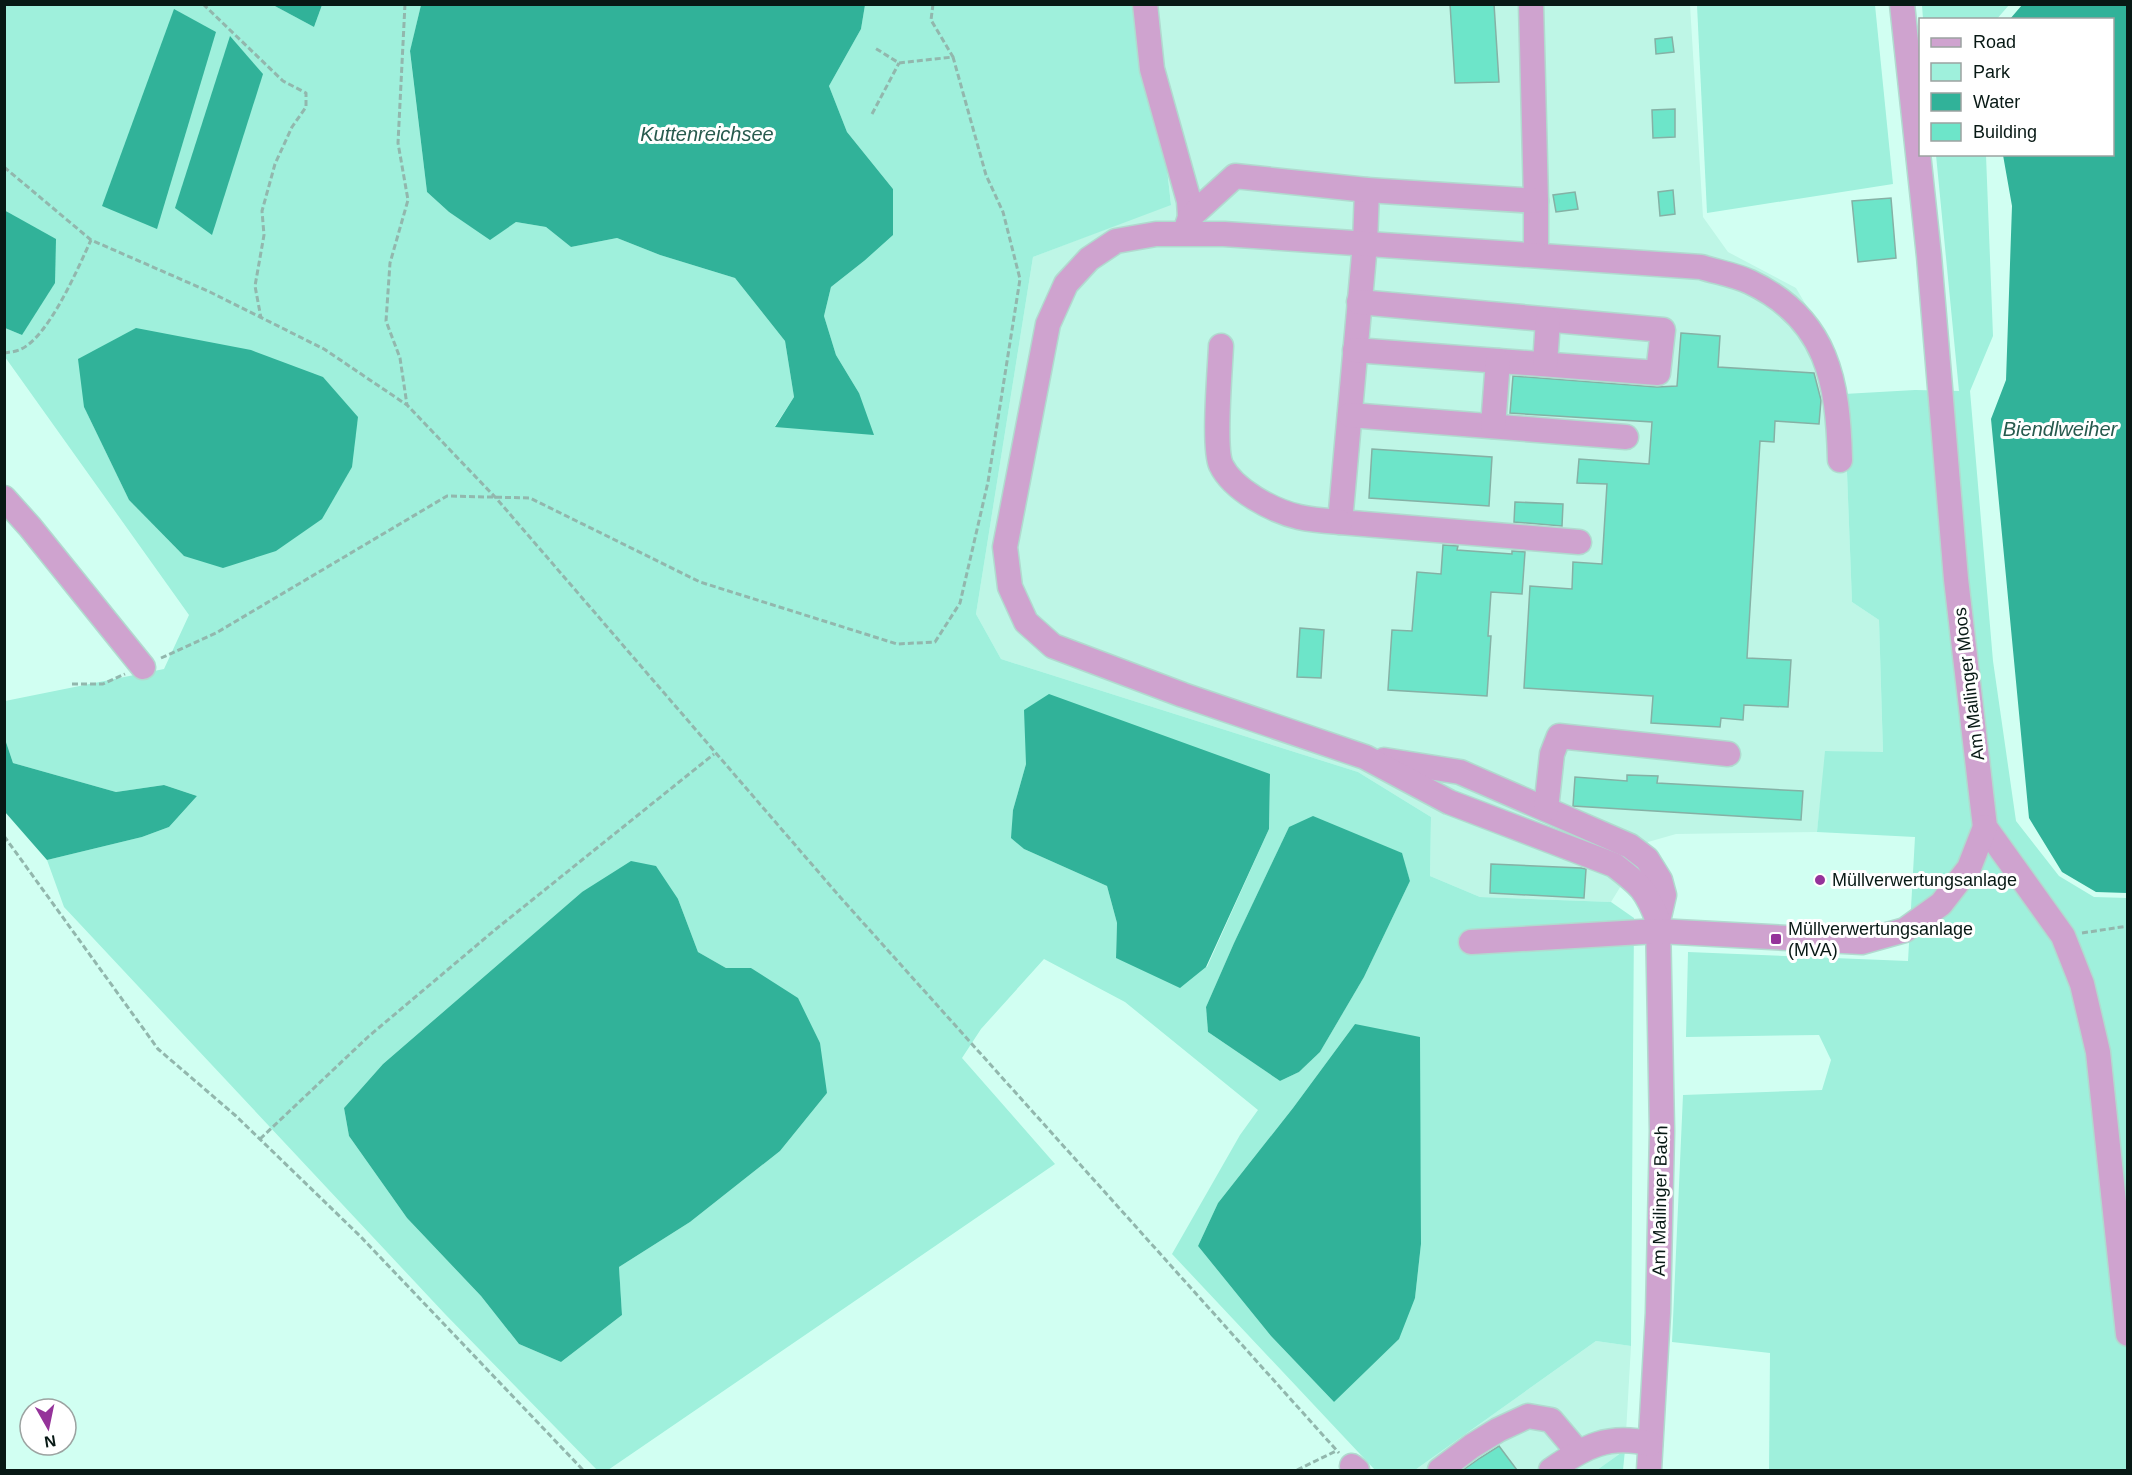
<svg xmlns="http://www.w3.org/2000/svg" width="2132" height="1475" font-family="Arial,sans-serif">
<rect width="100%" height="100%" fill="#d1fff2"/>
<g fill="#bef6e6">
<path d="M 1149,5 L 1690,5 L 1703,217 L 1728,252 L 1796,288 L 1837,358 L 1844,394 L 1852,602 L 1879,620 L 1883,753 L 1826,751 L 1817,832 L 1676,834 L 1648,842 L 1611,902 L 1480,897 L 1430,876 L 1431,817 L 1358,772 L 1001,659 L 976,614 L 1033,257 L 1171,204 Z"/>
<path d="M 1596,1341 L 1631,1346 L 1625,1450 L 1597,1470 L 1415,1470 Z"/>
</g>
<g fill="#9ff0dc" fill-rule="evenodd">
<path d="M 4,5 L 273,5 L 314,27 L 322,5 L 421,5 L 410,52 L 427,192 L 449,212 L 490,239 L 516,222 L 546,227 L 571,247 L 617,238 L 660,255 L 735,278 L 785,341 L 794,397 L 775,426 L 859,393 L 836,355 L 824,316 L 831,287 L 864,261 L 893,189 L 847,132 L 829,86 L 861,29 L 865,5 L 1149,5 L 1171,205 L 1033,257 L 976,614 L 1001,659 L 1358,772 L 1431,817 L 1430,876 L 1480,897 L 1611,902 L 1634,918 L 1631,1346 L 1596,1341 L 1415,1470 L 1375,1470 L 1172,1254 L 1240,1135 L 1258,1110 L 1125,1002 L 1044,959 L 981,1029 L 962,1058 L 1055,1164 L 608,1470 L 597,1470 L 445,1314 L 64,907 L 47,860 L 142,837 L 169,827 L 197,796 L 164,785 L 116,792 L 13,763 L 5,739 L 5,701 L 164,669 L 189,615 L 5,357 L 5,328 L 22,335 L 11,215 L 5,210 ZM 84,407 L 184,556 L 129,500 ZM 1026,764 L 1270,774 L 1269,829 L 1207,967 L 1116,958 L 1117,923 L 1107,886 L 1024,849 L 1012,838 L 1013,810 ZM 1289,827 L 1401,853 L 1410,881 L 1364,977 L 1320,1052 L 1299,1072 L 1280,1081 L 1208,1032 L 1206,1007 L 1234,943 ZM 582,892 L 678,899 L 698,952 L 726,968 L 751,968 L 827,1093 L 780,1151 L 690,1222 L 619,1267 L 622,1315 L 561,1362 L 519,1344 L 481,1296 L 407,1218 L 349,1136 L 344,1108 L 383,1064 ZM 1355,1024 L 1420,1134 L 1421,1244 L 1415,1298 L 1334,1402 L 1271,1336 L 1198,1246 L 1218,1203 L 1293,1108 Z"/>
<path d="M 1697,5 L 1875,5 L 1893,184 L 1707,213 Z"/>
<path d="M 1922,5 L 1922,4 L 2009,5 L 1996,20 L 1923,19 Z"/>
<path d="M 1936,155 L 1986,155 L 1993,336 L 1970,391 L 1993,661 L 2016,821 L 2059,876 L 2094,897 L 2127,898 L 2128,1402 L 2126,1403 L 2128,1414 L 2127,1470 L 1769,1470 L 1770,1353 L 1672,1342 L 1683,1095 L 1822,1090 L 1831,1060 L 1819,1035 L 1686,1037 L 1688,952 L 1908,961 L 1915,837 L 1817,832 L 1825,751 L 1883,752 L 1879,620 L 1852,602 L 1844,394 L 1915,390 L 1959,391 Z"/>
<path d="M 1625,1450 L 1623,1470 L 1597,1470 Z"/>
</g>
<g fill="#31b299">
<path d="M 273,5 L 322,5 L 314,27 Z"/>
<path d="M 421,5 L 865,5 L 861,29 L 829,86 L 847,132 L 893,189 L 893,235 L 864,261 L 831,287 L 824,316 L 836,355 L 859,393 L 874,435 L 775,427 L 794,397 L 785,341 L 735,278 L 660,255 L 617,238 L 571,247 L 546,227 L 516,222 L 490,240 L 449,212 L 427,192 L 410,51 Z"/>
<path d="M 2022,5 L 2127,5 L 2127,893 L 2096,892 L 2062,872 L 2029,818 L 1991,419 L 2006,380 L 2012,206 L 2003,155 L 2112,154 L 2112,20 L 2010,19 Z"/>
<path d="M 174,9 L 216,32 L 157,229 L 102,206 Z"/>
<path d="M 230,36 L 263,74 L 212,235 L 175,208 Z"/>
<path d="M 4,210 L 56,239 L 55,283 L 22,335 L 5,328 Z"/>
<path d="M 136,328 L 251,350 L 323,377 L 358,417 L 352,467 L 322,519 L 276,551 L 223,568 L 184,556 L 129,500 L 84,407 L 78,359 Z"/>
<path d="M 1049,694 L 1270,774 L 1269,829 L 1206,967 L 1180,988 L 1116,958 L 1117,923 L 1107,886 L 1024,849 L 1011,838 L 1013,810 L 1026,764 L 1024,710 Z"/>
<path d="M 5,739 L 13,763 L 116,792 L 164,785 L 197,796 L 169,827 L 142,837 L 47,860 L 5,812 Z"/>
<path d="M 1313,816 L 1402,853 L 1410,881 L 1364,977 L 1320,1052 L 1299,1072 L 1280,1081 L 1208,1032 L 1206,1007 L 1234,943 L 1289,827 Z"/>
<path d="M 631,861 L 656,866 L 678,899 L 698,952 L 726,968 L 751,968 L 798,998 L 820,1043 L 827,1093 L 780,1151 L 690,1222 L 619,1267 L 622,1315 L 561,1362 L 519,1344 L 481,1296 L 407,1218 L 349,1136 L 344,1108 L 383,1064 L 582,892 Z"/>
<path d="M 1355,1024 L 1420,1037 L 1421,1244 L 1415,1298 L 1399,1339 L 1334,1402 L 1271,1336 L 1198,1246 L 1218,1203 L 1293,1108 Z"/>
</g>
<g fill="#6de5c9" stroke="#85b1a5" stroke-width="1.5">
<path d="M 1450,4 L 1494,4 L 1499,82 L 1455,83 Z"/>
<path d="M 1672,37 L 1674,52 L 1656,54 L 1655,39 Z"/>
<path d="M 1675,109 L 1675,137 L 1653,138 L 1652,110 Z"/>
<path d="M 1673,190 L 1675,214 L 1660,216 L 1658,192 Z"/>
<path d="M 1575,192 L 1578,209 L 1556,212 L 1553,195 Z"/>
<path d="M 1891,198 L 1896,258 L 1858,262 L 1852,201 Z"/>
<path d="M 1681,333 L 1720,336 L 1718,367 L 1814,373 L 1821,400 L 1819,424 L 1775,421 L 1774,442 L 1760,441 L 1747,658 L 1791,660 L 1788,707 L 1744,705 L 1743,720 L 1721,718 L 1720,727 L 1651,723 L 1653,696 L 1524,688 L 1530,586 L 1572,589 L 1573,562 L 1602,564 L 1607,484 L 1577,483 L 1579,459 L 1649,464 L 1652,422 L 1510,413 L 1513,376 L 1657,387 L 1677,386 Z"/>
<path d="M 1372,449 L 1492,457 L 1489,506 L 1369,498 Z"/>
<path d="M 1515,502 L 1563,504 L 1562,526 L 1514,522 Z"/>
<path d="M 1443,545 L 1458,546 L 1457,550 L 1512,554 L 1512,551 L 1525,552 L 1522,594 L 1491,592 L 1488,636 L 1491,636 L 1487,696 L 1388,690 L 1392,630 L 1412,631 L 1417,572 L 1441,574 Z"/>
<path d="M 1300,628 L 1324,630 L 1321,678 L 1297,677 Z"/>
<path d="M 1627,775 L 1658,776 L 1657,783 L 1803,791 L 1801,820 L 1573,806 L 1575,777 L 1627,781 Z"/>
<path d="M 1491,864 L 1581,868 L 1586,869 L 1584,898 L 1490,893 Z"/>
<path d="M 1499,1446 L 1517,1470 L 1463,1470 L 1480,1458 Z"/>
</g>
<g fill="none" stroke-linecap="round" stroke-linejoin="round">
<g stroke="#b1dacf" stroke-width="27">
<g id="minor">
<path d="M 1145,4 L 1152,69 L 1189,201 L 1190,217 L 1186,229"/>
<path d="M 1531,4 L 1536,201 L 1536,254"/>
<path d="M 1902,4 L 1929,256 L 1956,579 L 1985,827 L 2063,936 L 2082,984 L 2098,1052 L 2128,1334"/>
<path d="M 1367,190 L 1365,244 L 1340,522 L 1579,542"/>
<path d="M 1190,217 L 1235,176 L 1367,190 L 1536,201"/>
<path d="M 1221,346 C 1220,370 1213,447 1221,465 C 1233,490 1273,511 1299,517 C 1312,520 1327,521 1340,522"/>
<path d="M 1355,350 L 1658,373 L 1663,330 L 1359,302"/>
<path d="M 1545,364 L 1548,320"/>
<path d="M 1350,415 L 1626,437"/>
<path d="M 1493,426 L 1498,361"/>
<path d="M 4,498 L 30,527 L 143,667"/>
<path d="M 1384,760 L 1460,772 L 1630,846 L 1647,859 L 1660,880 L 1664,895 L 1658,921 L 1662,1131 L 1658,1313 L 1649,1470"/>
<path d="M 1546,809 L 1552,754 L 1559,736 L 1728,754"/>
<path d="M 1658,921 C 1646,889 1640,885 1614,865 L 1449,802 L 1365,757 L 1183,695 L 1053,646 L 1026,622 L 1010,587 L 1005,547 L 1048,324 L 1066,284 L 1089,259 L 1116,241 L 1156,234 L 1224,234 L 1701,267 C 1717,272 1735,275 1750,282 C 1828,319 1838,382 1840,460"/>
<path d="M 1471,942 L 1658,931 L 1862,942 L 1905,930 L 1941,904 L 1969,868 L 1985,827"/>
<path d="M 1352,1466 L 1357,1470"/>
<path d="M 1440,1470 L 1472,1446 L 1498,1430 L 1528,1416 L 1551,1420 L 1578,1452"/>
<path d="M 1551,1470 C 1584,1447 1609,1433 1650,1444"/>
</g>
</g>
<g stroke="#92b7ad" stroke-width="3" stroke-dasharray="6 3" stroke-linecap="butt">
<path d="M 203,4 L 283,81 L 306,93 L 306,107 L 292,127 L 275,164 L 262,211 L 264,235 L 255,286 L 261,318"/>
<path d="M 405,4 L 398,143 L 408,200 L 390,263 L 386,321 L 400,358 L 407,405"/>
<path d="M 933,4 L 931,20 L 953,57"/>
<path d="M 872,114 L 899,63"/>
<path d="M 4,167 L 91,240 L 210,292 L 324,349 L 407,405 L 496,498 L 840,897 L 1339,1453"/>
<path d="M 4,353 C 9,352 14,352 19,350 C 48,339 78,268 91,240"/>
<path d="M 161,658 L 216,633 L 447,496 L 530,498 L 700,582 L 897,644 L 935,642 L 960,603 L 988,482 L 1020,279 L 1003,212 L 986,175 L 953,57 L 899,63 L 875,48"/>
<path d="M 72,684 L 103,684 L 125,674"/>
<path d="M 4,836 L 158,1049 L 236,1116 L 360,1236 L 583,1470"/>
<path d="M 2082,933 L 2128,926"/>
<path d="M 260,1139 L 369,1036 L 496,929 L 714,754"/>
<path d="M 1297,1470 L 1336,1451"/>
</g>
<use href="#minor" stroke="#cfa3cf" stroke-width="24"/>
</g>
<g fill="#95339a" stroke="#fff" stroke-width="2">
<circle cx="1820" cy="880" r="6"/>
<rect x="1770" y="933" width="12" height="12" rx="3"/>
</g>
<g text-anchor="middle" stroke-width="6" stroke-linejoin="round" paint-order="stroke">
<g font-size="18" fill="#081915" stroke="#fff">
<text transform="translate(1969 684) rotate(-97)" y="6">Am Mailinger Moos</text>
<text transform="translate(1660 1201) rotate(-89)" y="6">Am Mailinger Bach</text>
</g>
<g font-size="18" fill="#081915" stroke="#fff" text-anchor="start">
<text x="1832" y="886">Müllverwertungsanlage</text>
<text x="1788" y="935">Müllverwertungsanlage<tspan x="1788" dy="21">(MVA)</tspan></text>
</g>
<g font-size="20" font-style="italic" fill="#275a4e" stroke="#fff">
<text x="707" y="141">Kuttenreichsee</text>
<text x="2060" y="436">Biendlweiher</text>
</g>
</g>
<rect width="2132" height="1475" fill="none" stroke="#081915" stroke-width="12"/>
<rect x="1919" y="18" width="195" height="138" fill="#ffffff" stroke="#9ca3a1" stroke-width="1.5"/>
<rect x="1931" y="38" width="30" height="9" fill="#cfa3cf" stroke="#9ca3a1" stroke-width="1.5"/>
<text x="1973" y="48" font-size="18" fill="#081915">Road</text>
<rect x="1931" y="63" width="30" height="18" fill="#9ff0dc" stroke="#9ca3a1" stroke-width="1.5"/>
<text x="1973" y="78" font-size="18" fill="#081915">Park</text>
<rect x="1931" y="93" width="30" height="18" fill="#31b299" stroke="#9ca3a1" stroke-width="1.5"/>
<text x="1973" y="108" font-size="18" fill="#081915">Water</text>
<rect x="1931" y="123" width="30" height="18" fill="#6de5c9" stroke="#9ca3a1" stroke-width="1.5"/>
<text x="1973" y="138" font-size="18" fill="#081915">Building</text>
<g transform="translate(48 1427) rotate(171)"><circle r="28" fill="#ffffff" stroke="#9ca3a1" stroke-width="1.5"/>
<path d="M0-4.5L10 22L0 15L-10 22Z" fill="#95339a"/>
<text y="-9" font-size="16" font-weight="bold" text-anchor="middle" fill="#081915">N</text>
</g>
</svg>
